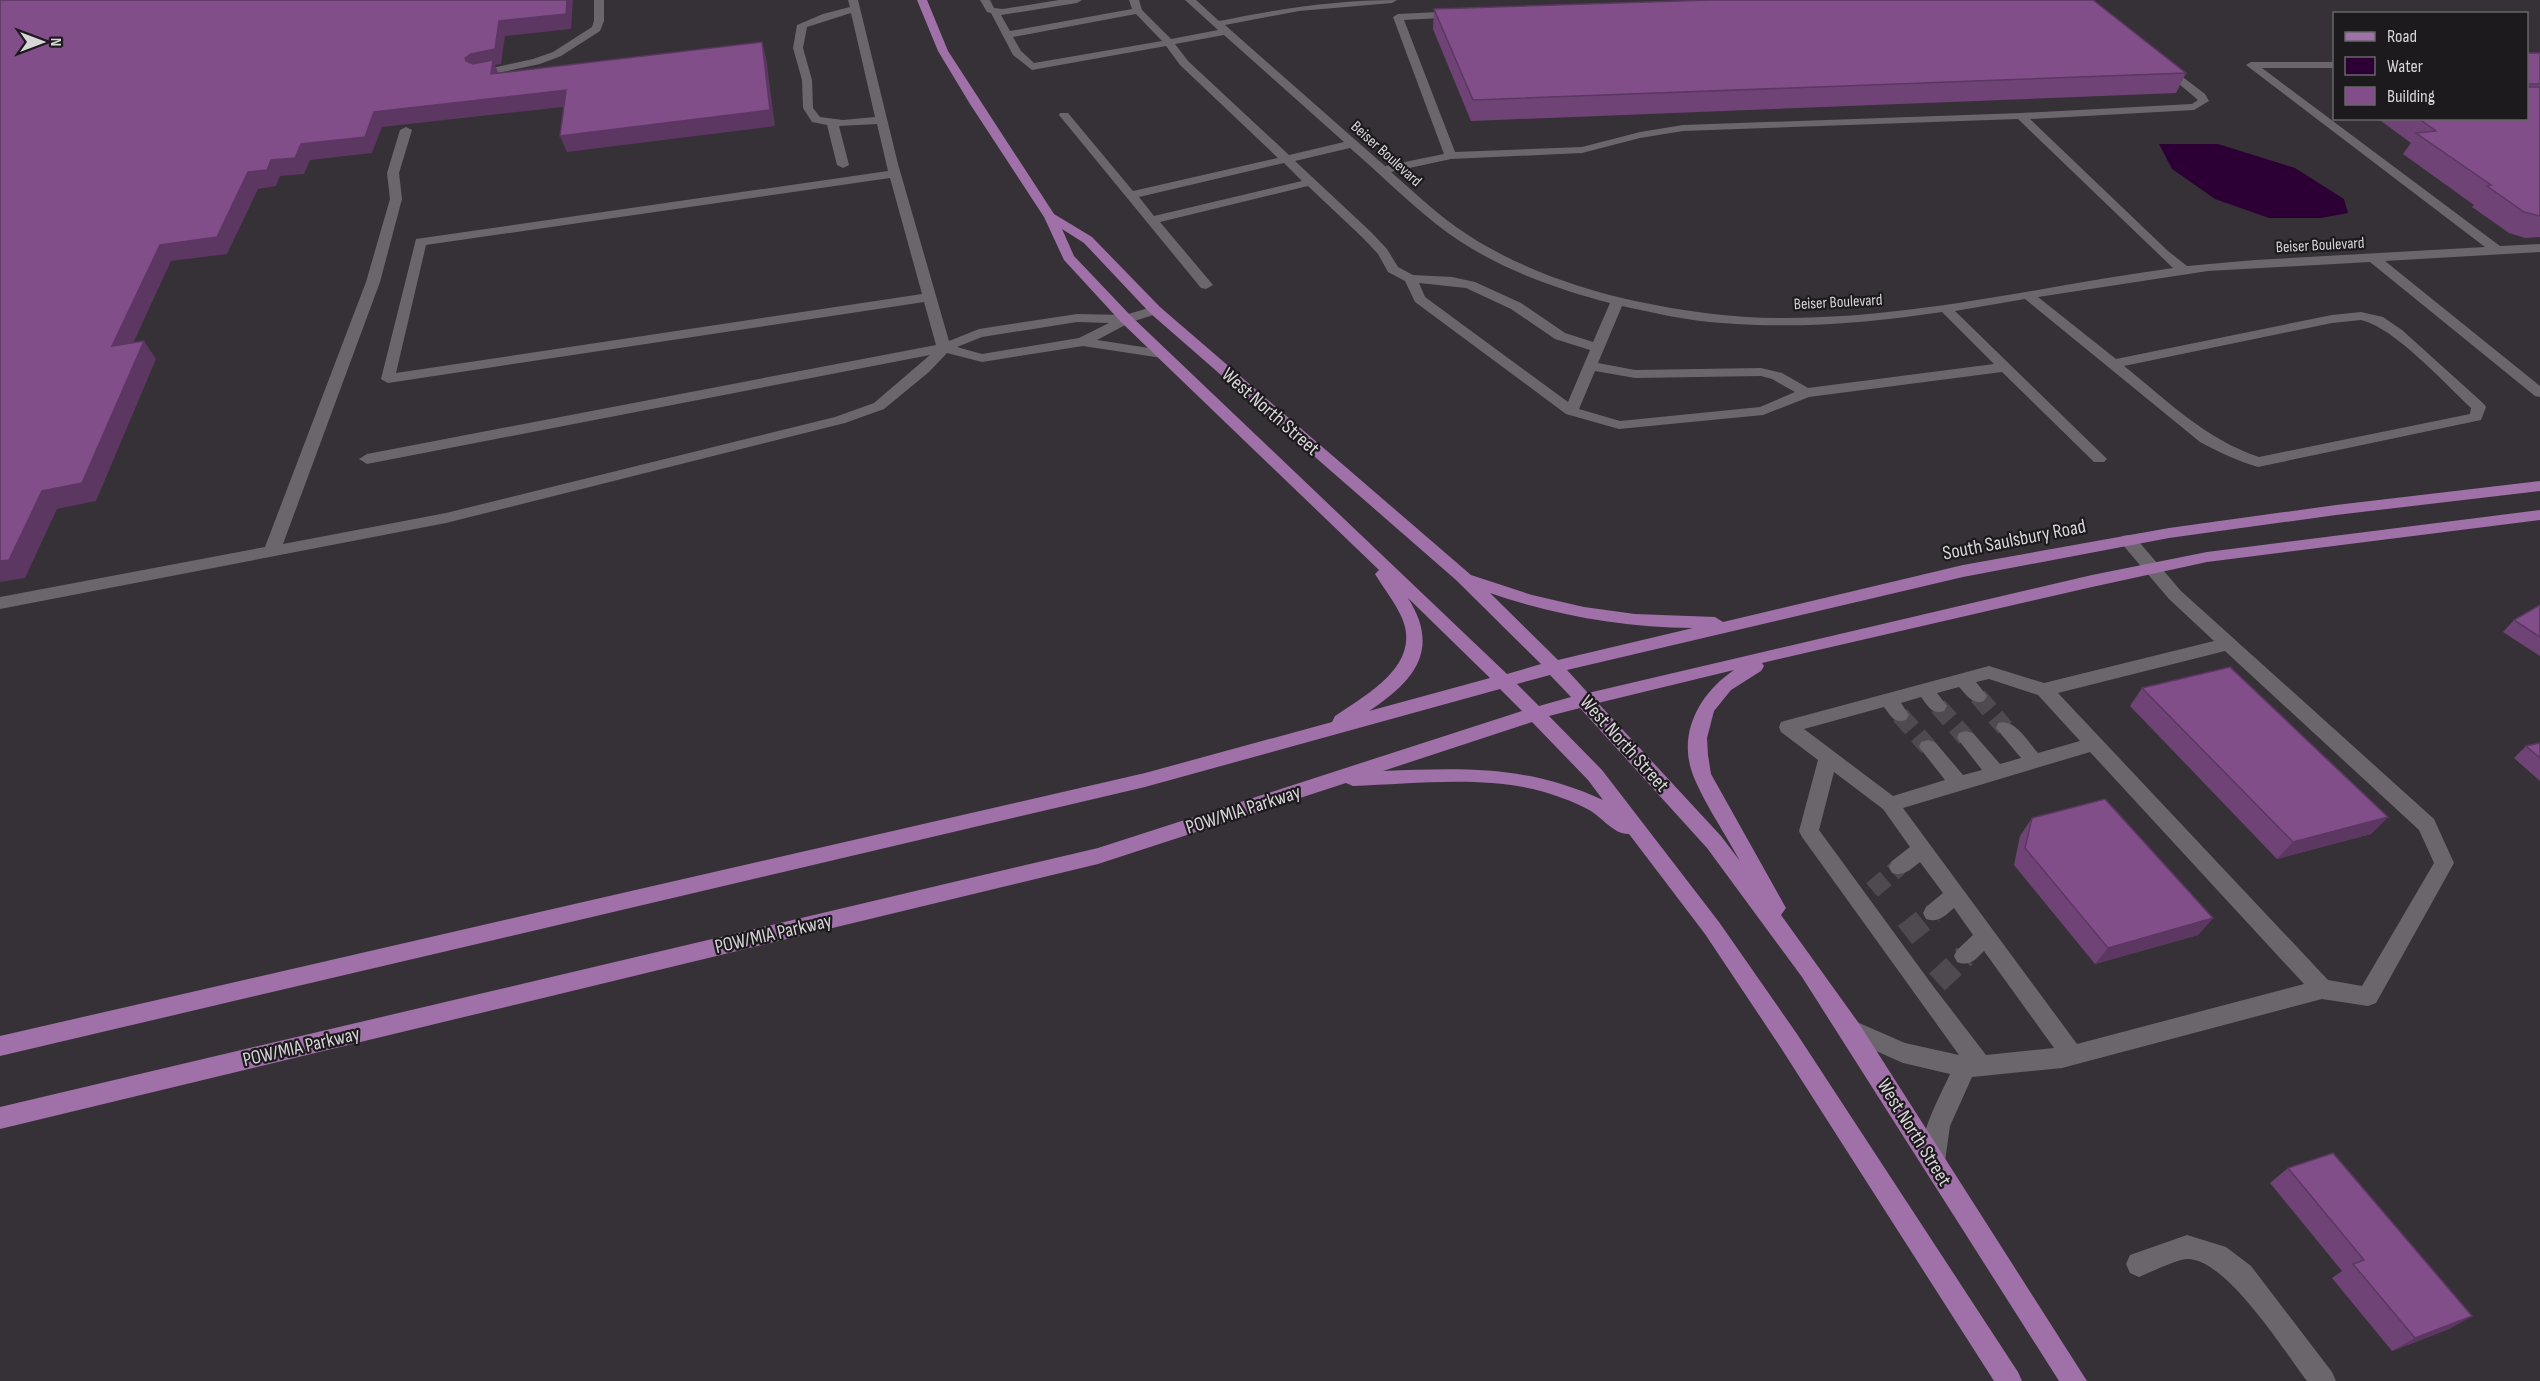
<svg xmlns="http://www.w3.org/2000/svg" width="2540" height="1381" font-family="'Sofia Sans Condensed',sans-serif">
<rect width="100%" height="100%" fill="#363137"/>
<path fill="#2d0035" d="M 2159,144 L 2218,144 L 2295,168 L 2344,199 L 2348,213 L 2321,218 L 2269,218 L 2215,199 L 2172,169 Z"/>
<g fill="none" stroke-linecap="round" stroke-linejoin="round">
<g stroke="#4e4a4f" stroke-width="18" stroke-dasharray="18 9" stroke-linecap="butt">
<path d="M 1978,696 L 2005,728"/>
<path d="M 1938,706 L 1966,738"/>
<path d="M 1900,715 L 1928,747"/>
<path d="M 1872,890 L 1899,867"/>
</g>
<g stroke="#4e4a4f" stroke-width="23" stroke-dasharray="23 12" stroke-linecap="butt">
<path d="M 1905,935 L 1933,913"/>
<path d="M 1937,982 L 1965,956"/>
</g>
<g fill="#6b666c" fill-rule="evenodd">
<path d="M 594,0 L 604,0 L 604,21 L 600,31 L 561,56 L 540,64 L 479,77 L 474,74 L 479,71 L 533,59 L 553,52 L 592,27 L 594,21 Z"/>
<path d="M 848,0 L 858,0 L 898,164 L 949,341 L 979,329 L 1077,314 L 1125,315 L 1155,306 L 1160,307 L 1162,310 L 1160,313 L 1131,322 L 1097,340 L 1162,350 L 1167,351 L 1169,354 L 1167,357 L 1162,358 L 1083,346 L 982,362 L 947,353 L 929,372 L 884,409 L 845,423 L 446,523 L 0,609 L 0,597 L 265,547 L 366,282 L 390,199 L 387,173 L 400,130 L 406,127 L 412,130 L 399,173 L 402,199 L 380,282 L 283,544 L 446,513 L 835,417 L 874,403 L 930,355 L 367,464 L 359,459 L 367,454 L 936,345 L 924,302 L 388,383 L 381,379 L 416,239 L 888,171 L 877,124 L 839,126 L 849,165 L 843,168 L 837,165 L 827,125 L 812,122 L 803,108 L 802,80 L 793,48 L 797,25 L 823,14 L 850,7 ZM 851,13 L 875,117 L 843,120 L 820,117 L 813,108 L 812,80 L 803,48 L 807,27 ZM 890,178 L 922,294 L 396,373 L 426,245 ZM 1077,322 L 1109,323 L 1079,338 L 982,354 L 957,347 L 982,337 Z"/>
<path d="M 980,0 L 990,0 L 994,8 L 1003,9 L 1059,0 L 1082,0 L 1077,3 L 1001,15 L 1010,31 L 1132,9 L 1129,0 L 1139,0 L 1142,10 L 1171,39 L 1218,30 L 1185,0 L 1196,0 L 1219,21 C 1280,9 1334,0 1397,0 L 1392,3 L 1299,11 L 1225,25 L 1385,166 L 1444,154 L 1393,17 L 1398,14 L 1459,11 L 1464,14 L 1459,17 L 1404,20 L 1455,152 L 1582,147 L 1640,132 L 1683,125 L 2021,113 L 2192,104 L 2198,100 L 2159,67 L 2159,63 L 2163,62 L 2205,94 L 2209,101 L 2194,110 L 2030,119 L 2168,251 L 2187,266 L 2255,260 L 2485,247 L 2246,65 L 2251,62 L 2334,62 L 2334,68 L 2262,68 L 2500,246 L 2540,244 L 2540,252 L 2385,261 L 2540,386 L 2540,397 L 2535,396 L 2370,262 L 2208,271 L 2038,297 L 2116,359 L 2332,315 L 2361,312 L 2383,317 L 2402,330 L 2484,404 L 2486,407 L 2481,420 L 2258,467 C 2237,461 2219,452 2200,442 L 2025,299 L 1955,311 L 2104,456 L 2107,459 L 2104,462 L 2094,462 L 2002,372 L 1809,397 L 1763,415 L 1619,429 L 1566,414 L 1415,302 L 1405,281 L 1388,272 L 1378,254 L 1363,238 L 1308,186 L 1160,222 L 1213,285 L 1206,289 L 1201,288 L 1059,115 L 1060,113 L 1068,113 L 1133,191 L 1278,158 L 1180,65 L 1166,46 L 1032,70 L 1013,55 L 991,13 L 987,12 ZM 1136,14 L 1162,41 L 1034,63 L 1021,51 L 1013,37 ZM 1224,35 L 1344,142 L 1289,155 L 1188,61 L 1175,44 ZM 2018,119 L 2173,268 C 2042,286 1912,319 1779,318 C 1731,318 1683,311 1635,301 C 1577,288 1519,268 1468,235 C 1440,217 1416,194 1391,172 L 1451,159 L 1582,153 L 1640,138 L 1683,131 ZM 1350,148 C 1379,173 1406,200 1436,224 C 1486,264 1549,287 1610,303 L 1593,342 L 1565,333 L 1521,303 L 1475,282 L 1452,277 L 1413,275 L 1398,267 L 1387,249 L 1371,232 L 1295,161 ZM 1284,163 L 1302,181 L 1154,216 L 1139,197 ZM 1419,283 L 1466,288 L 1511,309 L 1555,339 L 1590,350 L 1568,402 L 1425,297 ZM 1622,306 C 1655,313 1688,321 1722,323 C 1796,329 1869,323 1942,312 L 1994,364 L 1808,388 L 1782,373 L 1761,368 L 1635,370 L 1598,363 ZM 2361,320 C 2395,328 2444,383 2471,408 L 2470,414 L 2259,457 C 2205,439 2168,401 2124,366 L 2332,323 ZM 1595,371 L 1635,378 L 1761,376 L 1772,379 L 1795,392 L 1760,407 L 1620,421 L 1579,409 Z"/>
<path d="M 2128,535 L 2134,536 L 2181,591 L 2434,819 L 2454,863 L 2376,1003 L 2368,1006 L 2322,999 L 2062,1068 L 1972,1077 L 1950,1126 L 1945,1161 L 1941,1169 L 1933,1172 L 1925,1169 C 1913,1142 1939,1099 1950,1074 L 1903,1063 L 1842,1036 L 1839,1029 L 1842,1022 L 1850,1019 L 1905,1043 L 1959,1055 L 1802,837 L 1799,831 L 1818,760 L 1781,732 L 1779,727 L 1781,722 L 1788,720 L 1989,666 L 2044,683 L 2214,641 L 2169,599 L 2122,544 L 2120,540 L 2122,536 ZM 2225,651 L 2419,830 L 2434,863 L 2362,986 L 2328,980 L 2058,693 ZM 1989,679 L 2038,695 L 2080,741 L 2038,753 C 2028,742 2015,718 1998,723 L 1996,728 L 2021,758 L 2000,764 L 1973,733 L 1966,731 L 1959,733 L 1957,738 L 1982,770 L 1963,775 L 1935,742 L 1928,740 L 1921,742 L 1919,747 L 1945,780 L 1893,796 L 1804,729 L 1884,707 C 1891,716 1894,724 1906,720 L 1909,715 L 1901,703 L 1921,697 C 1928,706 1932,715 1944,711 L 1947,706 L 1937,693 L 1959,687 C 1967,695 1972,705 1984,701 L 1987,696 L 1976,682 ZM 2090,752 L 2304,984 L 2077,1044 L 1903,808 ZM 1834,772 L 1883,809 L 1910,847 L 1892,861 L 1889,867 L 1892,873 C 1904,877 1911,869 1920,862 L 1943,893 L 1926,907 L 1923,913 L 1926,919 C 1938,923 1945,916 1954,908 L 1973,935 L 1957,950 L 1954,956 L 1957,962 C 1970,967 1976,959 1984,951 L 2054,1048 L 1986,1055 L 1933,986 L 1819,830 Z"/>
<path d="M 2187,1235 L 2226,1247 L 2251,1266 L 2332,1372 L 2336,1381 L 2307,1381 C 2284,1351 2226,1258 2187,1259 C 2175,1260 2151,1272 2139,1277 L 2130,1273 L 2126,1264 L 2130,1255 Z"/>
</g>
<path fill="#a070a8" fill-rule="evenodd" d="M 917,0 L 927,0 L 948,51 L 1054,214 L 1092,237 L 1160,307 L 1471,575 L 1532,595 L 1584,607 L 1635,614 L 1715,617 L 1723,622 L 1963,565 L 2169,528 L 2336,505 L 2540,481 L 2540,491 L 2336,515 L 2169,538 L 1963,577 L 1567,670 L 1588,693 L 2092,575 L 2207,552 L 2540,510 L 2540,520 L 2207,562 L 2092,587 L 1762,663 L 1764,666 L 1761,671 L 1731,690 L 1714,711 L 1707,738 L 1708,755 L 1711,774 L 1786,908 L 1781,915 L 1858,1022 L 2087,1381 L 2059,1381 L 1802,977 L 1707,848 L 1580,708 L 1549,716 L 1602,770 L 1719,922 L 1797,1034 L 2018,1372 L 2022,1381 L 1994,1381 L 1781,1048 L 1705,934 L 1629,834 C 1615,835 1602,818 1591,811 C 1582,806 1571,801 1562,798 C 1500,773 1418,784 1353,786 L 1346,783 L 1098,864 L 0,1129 L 0,1107 L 1098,848 L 1522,711 L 1500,689 L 1145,787 L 0,1056 L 0,1036 L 1145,773 L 1332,722 L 1335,716 C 1367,694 1422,665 1402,618 C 1395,602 1384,589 1375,574 L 1379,570 L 1121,322 L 1064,260 L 1044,217 L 970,104 L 938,51 ZM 1062,229 L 1084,243 L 1150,313 L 1456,580 L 1541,664 L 1507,674 L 1131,316 L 1074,256 ZM 1490,593 C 1557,616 1623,627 1693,628 L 1558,660 ZM 1408,598 L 1490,678 L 1369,711 C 1414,681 1441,650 1408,598 ZM 1734,670 C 1700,693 1677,733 1693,775 C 1703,801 1726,835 1740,861 L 1721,836 L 1598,703 ZM 1550,675 L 1571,697 L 1539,706 L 1517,684 ZM 1532,722 L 1588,780 L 1603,800 C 1527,765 1465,768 1383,771 Z"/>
</g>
<g fill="#704377">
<path d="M 1434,9 L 2186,73 L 2176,93 L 1471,121 L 1433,29 Z"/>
<path d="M 2526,53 L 2540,53 L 2540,237 L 2525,238 L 2509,233 L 2472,207 L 2474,205 L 2403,154 L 2411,143 L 2377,118 L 2526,118 Z"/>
<path d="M 2540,605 L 2540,656 L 2503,632 L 2514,620 Z"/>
<path d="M 2142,688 L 2388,817 L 2371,834 L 2277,859 L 2130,706 Z"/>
<path d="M 2540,743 L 2540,781 L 2514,758 L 2526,746 Z"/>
<path d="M 2032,818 L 2213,918 L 2198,935 L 2095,964 L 2014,865 L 2020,836 Z"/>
<path d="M 2288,1168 L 2472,1316 L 2449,1329 L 2392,1351 L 2332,1278 L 2342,1271 L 2270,1183 Z"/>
</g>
<g fill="#5b3761">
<path d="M 567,0 L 573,0 L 571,29 L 505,36 L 501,64 L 495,65 L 499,75 L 497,90 L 472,73 L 465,58 L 499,21 Z"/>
<path d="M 762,42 L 766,57 L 775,126 L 567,152 L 560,136 Z"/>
<path d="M 566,90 L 572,106 L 382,127 L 372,153 L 310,160 L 304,174 L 280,176 L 276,186 L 258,189 L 227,254 L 171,261 L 124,363 L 112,346 L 160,245 L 248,172 L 301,144 L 374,112 Z"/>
<path d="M 144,341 L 156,359 L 96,501 L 57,509 L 25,578 L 0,582 L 0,561 L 42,491 Z"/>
<path d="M 2388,817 L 2371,834 L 2277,859 L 2293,842 Z"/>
<path d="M 2213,918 L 2198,935 L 2095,964 L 2108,948 Z"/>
<path d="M 2472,1316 L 2449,1329 L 2392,1351 L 2415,1338 Z"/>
</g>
<g fill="#824e8a" stroke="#5b3761" stroke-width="1.5">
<path d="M 0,0 L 567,0 L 566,14 L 499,21 L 495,49 L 471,54 L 465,58 L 466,61 L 473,64 L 493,60 L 491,74 L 762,42 L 770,110 L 560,136 L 566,90 L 374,112 L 365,137 L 301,144 L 295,158 L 271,160 L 267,170 L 248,172 L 217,237 L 160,245 L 112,346 L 144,341 L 82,483 L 42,491 L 9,560 L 0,561 Z"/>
<path d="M 1709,0 L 2093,0 L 2186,73 L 1473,100 L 1434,9 Z"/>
<rect x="2526" y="53" width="14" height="31"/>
<path d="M 2526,87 L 2540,87 L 2540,216 L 2524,212 L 2487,186 L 2491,185 L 2416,133 L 2436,131 L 2418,118 L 2526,118 Z"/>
<path d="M 2540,605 L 2540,637 L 2514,620 Z"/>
<path d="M 2230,667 L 2388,817 L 2293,842 L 2142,688 Z"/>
<path d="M 2540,743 L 2540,758 L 2526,746 Z"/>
<path d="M 2105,799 L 2213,918 L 2108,948 L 2025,848 L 2032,818 Z"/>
<path d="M 2333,1153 L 2472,1316 L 2415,1338 L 2353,1264 L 2364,1260 L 2288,1168 Z"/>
</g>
<g text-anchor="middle" stroke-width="4.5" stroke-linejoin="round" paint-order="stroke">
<g font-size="16" fill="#d8d5d9" stroke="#1c1a1c">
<text transform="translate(1387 153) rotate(42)" y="6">Beiser Boulevard</text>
<text transform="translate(2320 244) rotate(-3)" y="6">Beiser Boulevard</text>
<text transform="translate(1838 301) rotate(-3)" y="6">Beiser Boulevard</text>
</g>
<g font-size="20" fill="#d8d5d9" stroke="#1c1a1c">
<text transform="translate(1271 411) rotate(41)" y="7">West North Street</text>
<text transform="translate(2014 539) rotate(-11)" y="7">South Saulsbury Road</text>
<text transform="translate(1625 743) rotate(48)" y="7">West North Street</text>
<text transform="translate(1243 809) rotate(-18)" y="7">POW/MIA Parkway</text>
<text transform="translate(773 933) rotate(-13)" y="7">POW/MIA Parkway</text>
<text transform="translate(301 1046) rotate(-13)" y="7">POW/MIA Parkway</text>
<text transform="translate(1915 1132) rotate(58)" y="7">West North Street</text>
</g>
</g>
<rect x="2333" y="12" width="195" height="108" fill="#1c1a1c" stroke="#676568" stroke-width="1.5"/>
<rect x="2345" y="32" width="30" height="9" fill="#a070a8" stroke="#676568" stroke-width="1.5"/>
<text x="2387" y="42" font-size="18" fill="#d8d5d9">Road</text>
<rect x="2345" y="57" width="30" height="18" fill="#2d0035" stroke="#676568" stroke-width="1.5"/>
<text x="2387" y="72" font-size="18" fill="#d8d5d9">Water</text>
<rect x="2345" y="87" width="30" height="18" fill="#824e8a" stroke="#676568" stroke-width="1.5"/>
<text x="2387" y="102" font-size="18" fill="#d8d5d9">Building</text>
<g transform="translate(42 42) rotate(90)" stroke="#1c1a1c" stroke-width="4.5" paint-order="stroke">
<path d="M0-4.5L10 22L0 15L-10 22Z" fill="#d8d5d9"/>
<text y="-9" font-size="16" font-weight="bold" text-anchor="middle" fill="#d8d5d9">N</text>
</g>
</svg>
